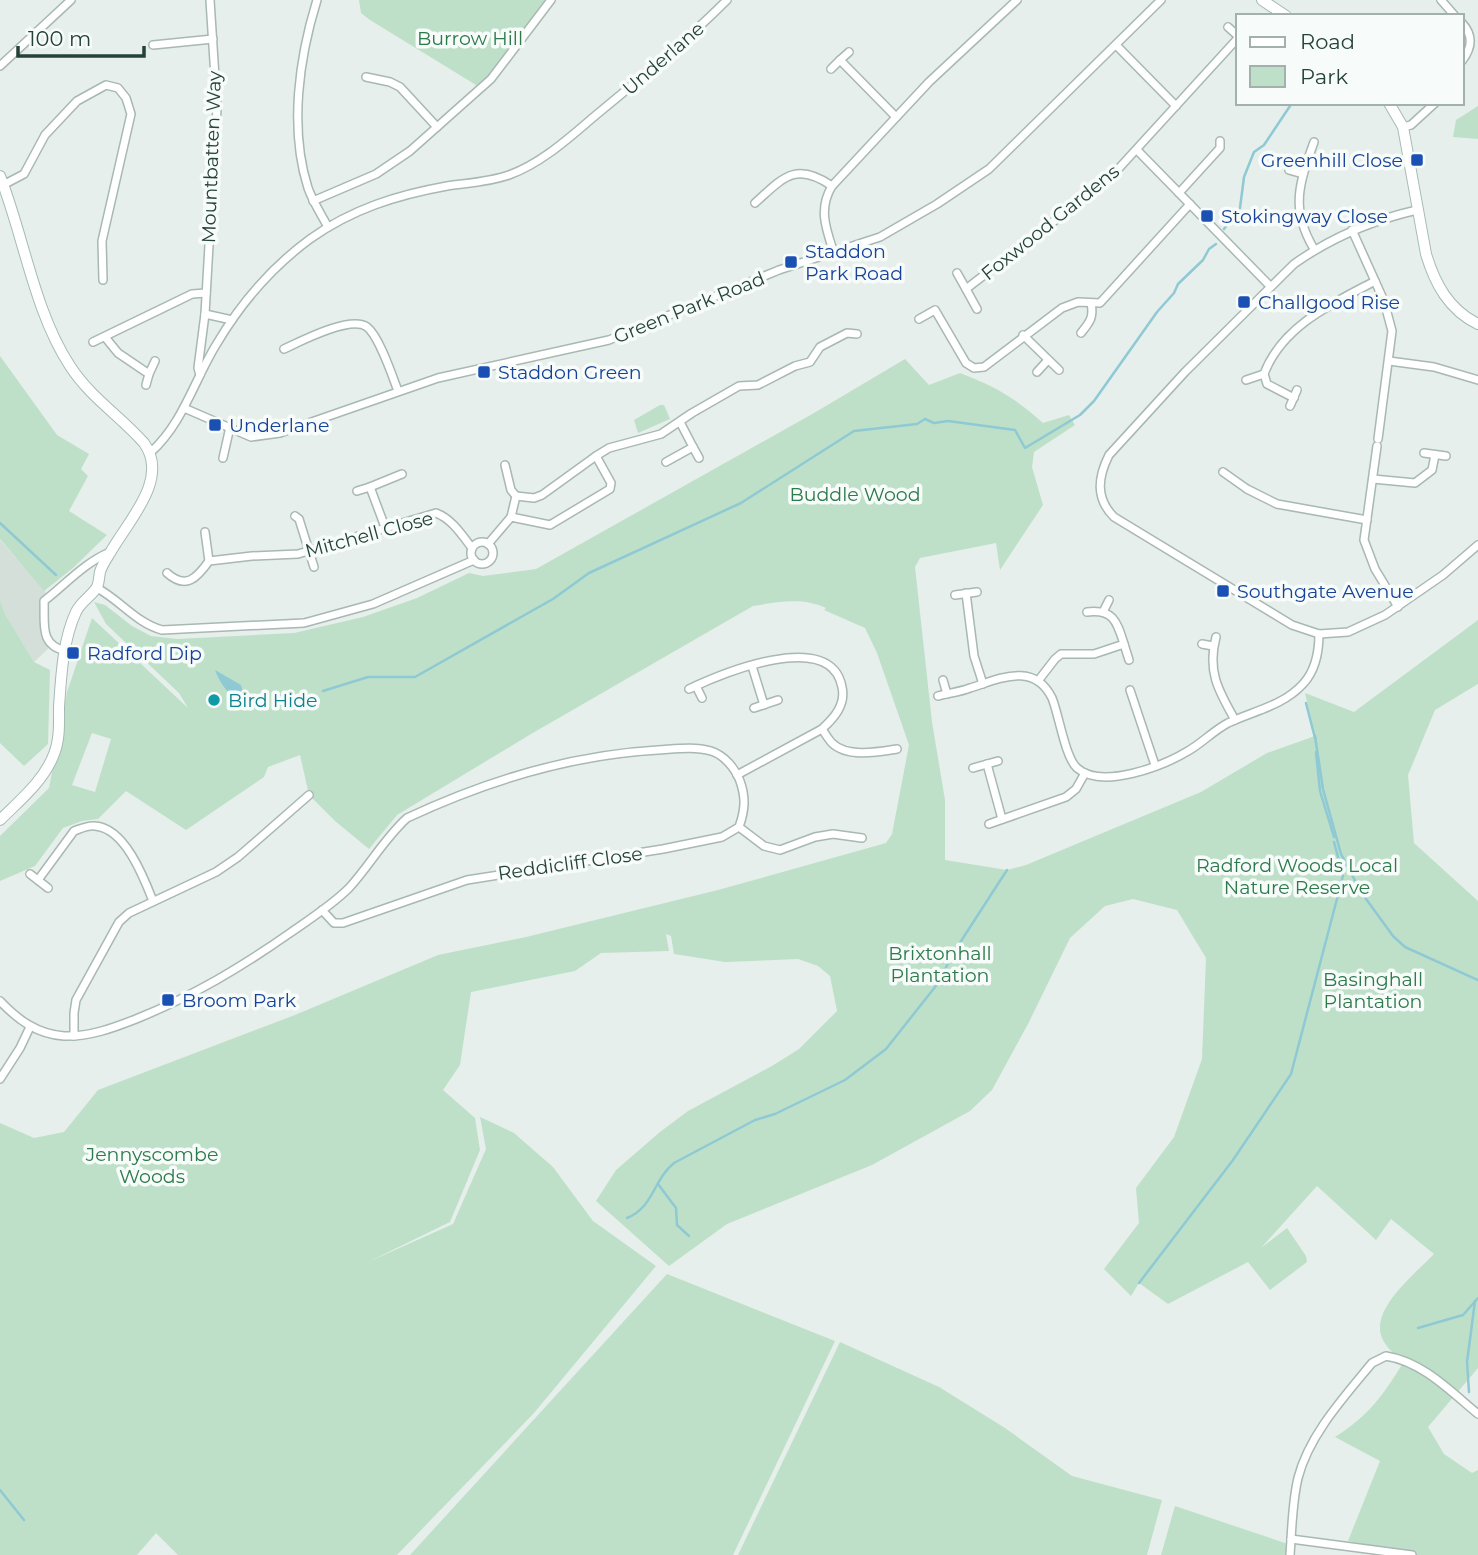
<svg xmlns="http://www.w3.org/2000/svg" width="1478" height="1555" font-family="Montserrat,sans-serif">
<rect width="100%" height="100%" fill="#e6efeb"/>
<path fill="#d4dfda" d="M 0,540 L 50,597 L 44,602 L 51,646 L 34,662 L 5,614 L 0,600 Z"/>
<g fill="#bfe0c8" fill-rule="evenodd">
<path d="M 359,0 L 548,0 L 498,67 L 484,82 L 476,85 L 370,20 L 361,13 Z"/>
<path d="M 1478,106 L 1478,139 L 1453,137 L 1456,120 Z"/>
<path d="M 0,356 L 57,435 L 89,454 L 81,469 L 88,476 L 69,511 L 107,535 L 73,568 L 44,591 L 0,539 Z"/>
<path d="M 905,359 L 929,385 L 960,373 C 996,387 1014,397 1043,423 L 1069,415 L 1075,425 L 1034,452 L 1032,467 L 1043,505 L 1000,570 L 996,543 L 920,558 L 915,567 L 932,722 L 945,800 L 945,860 L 1007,870 L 1026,865 L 1201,792 L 1267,753 L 1315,736 L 1305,693 L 1354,712 L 1478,620 L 1478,684 L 1435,710 L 1408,775 L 1414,843 L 1478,901 L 1478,1368 L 1428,1427 L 1444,1454 L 1472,1473 L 1478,1470 L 1478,1555 L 1411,1555 L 1348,1541 L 1380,1461 L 1335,1437 C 1369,1415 1382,1397 1403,1363 C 1396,1355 1387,1349 1382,1338 C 1370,1309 1415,1274 1434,1254 L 1391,1219 L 1376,1240 L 1317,1186 L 1261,1248 L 1287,1228 L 1306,1256 L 1307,1262 L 1270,1290 L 1248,1262 L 1168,1304 L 1139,1283 L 1131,1296 L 1104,1269 L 1139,1223 L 1136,1188 L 1174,1137 L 1202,1059 L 1206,958 L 1177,910 L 1133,899 L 1105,906 L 1070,938 L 1029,1022 L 992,1090 L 970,1111 L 872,1165 L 727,1224 L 669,1266 L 596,1201 L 616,1170 L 660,1132 L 688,1111 L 772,1066 L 799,1049 L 837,1011 L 830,976 L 818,966 L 798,959 L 725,962 L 674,954 L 671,936 L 666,934 L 669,951 L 601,953 L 575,971 L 471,992 L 460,1065 L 443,1090 L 475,1118 L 480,1150 L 450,1222 L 368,1262 L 453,1224 L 486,1149 L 480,1117 L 514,1133 L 553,1167 L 593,1221 L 656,1266 L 534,1413 L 397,1555 L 178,1555 L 156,1533 L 137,1555 L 0,1555 L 0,1123 L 34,1138 L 64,1132 L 98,1090 L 295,1015 L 438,955 L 526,937 L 718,890 L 886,843 L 892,834 L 909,745 L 877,653 L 865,628 L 824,610 L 826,608 C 803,597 777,602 753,606 L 531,734 L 397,815 L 369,849 L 335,821 L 309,795 L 300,755 L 268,767 L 264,777 L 186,830 L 126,791 L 98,819 L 82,821 L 63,828 L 35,866 L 0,881 L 0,836 L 49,788 L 67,692 L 92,618 L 188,708 L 179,693 L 106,624 L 94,602 L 105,605 L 132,626 L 151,636 L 177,639 L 294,633 L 363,617 L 417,598 L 469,573 L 483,576 L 536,569 L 814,413 ZM 92,733 L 111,739 L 95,792 L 72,785 Z"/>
<path d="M 660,405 L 664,405 L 670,419 L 638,433 L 634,420 Z"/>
<path d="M 0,600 L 5,614 L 34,662 L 50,670 L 48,744 L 24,766 L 0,743 Z"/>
<path d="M 667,1274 L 835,1341 L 733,1555 L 410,1555 Z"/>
<path d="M 840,1342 L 939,1387 L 1005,1428 L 1072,1476 L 1162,1500 L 1147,1555 L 738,1555 Z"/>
<path d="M 1175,1506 L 1288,1544 L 1285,1555 L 1161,1555 Z"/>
</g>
<path fill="#8ec9d4" d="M 215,670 L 241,685 L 243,692 L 241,697 L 235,699 C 226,691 219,681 215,670 Z"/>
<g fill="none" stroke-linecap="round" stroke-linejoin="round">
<g stroke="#8ec9d4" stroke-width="2.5">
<path d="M 1224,229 L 1240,208 L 1244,177 L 1254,152 L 1264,145 L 1292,103"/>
<path d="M 0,523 L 56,575"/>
<path d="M 323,691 L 368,677 L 415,677 L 553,599 L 589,573 L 741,503 L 854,431 L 917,424 L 925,419 L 934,423 L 948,421 L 1015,430 L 1025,448 L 1080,415 L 1094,401 L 1157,312 L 1174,293 L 1178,284 L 1203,260 L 1209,249 L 1216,244"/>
<path d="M 1306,703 L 1315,738"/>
<path d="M 1315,736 L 1323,789 L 1341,854 L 1361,892 L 1393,936 L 1405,947 L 1478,980"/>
<path d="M 1316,752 L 1320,791 L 1334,837"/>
<path d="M 658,1184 L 676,1208 L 677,1225 L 689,1236"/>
<path d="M 627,1218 C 654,1207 653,1180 674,1163 L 755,1120 L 775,1114 L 845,1080 L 886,1049 L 939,982 L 952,955 L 1007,870"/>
<path d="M 1139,1283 L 1233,1160 L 1291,1074 L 1343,876 L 1334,842"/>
<path d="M 1418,1328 L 1463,1315 L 1478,1298"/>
<path d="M 1469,1392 L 1467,1362 L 1475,1301"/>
<path d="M 0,1490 L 24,1520"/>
</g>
<g stroke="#a8b8b2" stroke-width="10">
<g id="street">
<path d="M 317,0 C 299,58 289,128 308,188 C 313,202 321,214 328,227"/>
<path d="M 1441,0 L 1455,16"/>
<path d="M 1462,23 C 1474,36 1472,48 1462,61"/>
<path d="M 1228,27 L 1238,36"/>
<path d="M 153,45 L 213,39"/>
<path d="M 1116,45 L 1176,106"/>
<path d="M 849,52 L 840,60 L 896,117"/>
<path d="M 0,66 L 71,0"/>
<path d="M 831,69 L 840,60"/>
<path d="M 366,77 L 390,82 L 400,87 L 437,127"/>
<path d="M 1403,127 L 1411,125 L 1435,103"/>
<path d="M 1137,150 L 1270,286"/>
<path d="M 1289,170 L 1303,174"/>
<path d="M 3,185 L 24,174 L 45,135 L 77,101 L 106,85 L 118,88 L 126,98 L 131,114 L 102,241 L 103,280"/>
<path d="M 1179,193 L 1220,148 L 1220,141"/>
<path d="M 313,201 L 376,174 L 410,151 L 491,79 L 551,0"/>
<path d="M 755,203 C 783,178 795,161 832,186"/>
<path d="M 1417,210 C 1373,220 1332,237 1294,264 L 1185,372 L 1109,455 C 1098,477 1095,498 1114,517 L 1292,625 L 1319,634 L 1348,632 L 1385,615 L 1443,575 L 1478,545"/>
<path d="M 1352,230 L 1384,301 L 1392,331 L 1378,439"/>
<path d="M 1314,249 C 1290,209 1299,184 1314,142"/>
<path d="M 834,253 C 826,229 818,209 832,186 L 929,82 L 1017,0"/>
<path d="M 957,273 L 966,289"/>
<path d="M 977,309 L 966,289 L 1110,178 L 1238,38"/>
<path d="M 205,314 L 232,320"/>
<path d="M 919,319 L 935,310 L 966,363 L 974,368 L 984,367 L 1062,308 L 1078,302 L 1100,303 L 1190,204"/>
<path d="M 1081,333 C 1090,322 1094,317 1091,303"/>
<path d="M 1023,335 L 1059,370"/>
<path d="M 105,337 L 118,353 L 149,374 L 146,385"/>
<path d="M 93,342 L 192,294 L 206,293"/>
<path d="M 284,349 C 301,341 351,315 367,327 C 379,336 392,375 398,391"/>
<path d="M 1389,361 L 1434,367 L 1478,380"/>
<path d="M 1037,372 L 1048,360"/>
<path d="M 149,374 L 155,361"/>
<path d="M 200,375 L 198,368 L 205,314 L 217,108 L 210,0"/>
<path d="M 1246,380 L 1264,374"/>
<path d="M 1294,398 L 1267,384 L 1264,374 C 1282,326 1333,303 1375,281"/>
<path d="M 1290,406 L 1297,390"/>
<path d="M 184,408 L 251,437 L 280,433 L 438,378 L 609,340 L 779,270 L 880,237 L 937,204 L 989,169 L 1161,0"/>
<path d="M 1377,446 L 1364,540 L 1375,569 L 1398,607"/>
<path d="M 693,447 L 699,458"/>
<path d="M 151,452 C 183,423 194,381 216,345 C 240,304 272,267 310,239 C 352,209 397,195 447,186 C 468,183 489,182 509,175 C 542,163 570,137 596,115 C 641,78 686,41 727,0"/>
<path d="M 1424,453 L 1446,456"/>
<path d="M 223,458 L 230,427"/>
<path d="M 666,462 L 693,447 L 680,422"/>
<path d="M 505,465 L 511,490 L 516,496"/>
<path d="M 1223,472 L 1247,489 L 1277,504 L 1367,520"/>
<path d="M 1373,479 L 1415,483 L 1432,470 L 1435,455"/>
<path d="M 357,491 L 370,487"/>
<path d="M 295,516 L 299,519 L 314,567"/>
<path d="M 511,517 L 516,496 L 534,498 L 542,495 L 596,456"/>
<path d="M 385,527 L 370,487 L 402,474"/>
<path d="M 205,532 L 209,561"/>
<circle cx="482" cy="553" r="11"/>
<path d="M 488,544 L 511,517 L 550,525 L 610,489 L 611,483 L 596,456 L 609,448 L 661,434 L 692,413 L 739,386 L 758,385 L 795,366 L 810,362 L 820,347 L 847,333 L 857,334"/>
<path d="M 167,573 C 186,590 197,578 209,561 L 252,556 L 298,554 L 436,513 C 452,519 462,535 472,548"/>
<path d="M 97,588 C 120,600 136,623 162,630 L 304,623 L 373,604 L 474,560"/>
<path d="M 966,593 L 974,656 L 983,684"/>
<path d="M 955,595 L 977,592"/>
<path d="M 1103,612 L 1109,600"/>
<path d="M 1216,637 C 1207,671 1218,690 1235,720"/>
<path d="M 1124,644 L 1129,660"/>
<path d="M 1202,644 L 1213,646"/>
<path d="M 66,651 C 39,645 45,624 44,601 C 66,584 84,563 110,552"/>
<path d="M 752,666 L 764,705"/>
<path d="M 943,680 L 947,694"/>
<path d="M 1038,681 L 1055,659 L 1061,654 L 1094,654 L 1124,644 C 1117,622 1114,609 1087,612"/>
<path d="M 696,686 L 702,698"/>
<path d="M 689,689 C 723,673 831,628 842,687 C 846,705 834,718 822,729 L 737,775"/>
<path d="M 1130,690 L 1155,765"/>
<path d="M 938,696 C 949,693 960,692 970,688 C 999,679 1034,661 1052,698 C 1059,715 1065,757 1077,768 C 1102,790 1163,766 1188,751 C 1202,743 1213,731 1228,723 C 1253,711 1283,706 1303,684 C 1316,670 1319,652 1319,634"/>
<path d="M 754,708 L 778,700"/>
<path d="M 822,729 C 825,733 828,739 832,743 C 847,758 878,752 897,749"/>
<path d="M 987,764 L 1002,819"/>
<path d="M 973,768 L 998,761"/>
<path d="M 989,824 L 1066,797 L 1076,789 L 1085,773"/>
<path d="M 739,827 L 764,846 L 780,850 L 815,837 L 833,834 L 862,838"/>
<path d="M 30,874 L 48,888"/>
<path d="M 38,880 L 74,831 C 80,829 88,825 95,826 C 125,828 144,878 153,901"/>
<path d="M 0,1001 C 18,1020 37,1034 64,1036 C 89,1037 113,1028 136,1019 C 193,996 240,968 290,933 C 310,919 332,905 349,888 C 370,865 384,839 407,818 C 486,781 570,755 658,750 C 675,749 694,746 711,751 C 724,755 735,768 740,781 C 746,798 745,810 739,827 L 722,837 L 663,849 L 467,880 L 343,923 L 334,923 L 322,910"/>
<path d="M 74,1036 L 74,1013 L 76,1000 L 119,922 L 129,913 L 216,872 L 238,857 L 309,795"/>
<path d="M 0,1079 L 20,1048 L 30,1027"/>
<path d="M 1291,1539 L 1412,1555"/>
<path d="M 1290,1555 C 1292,1529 1292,1503 1298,1478 C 1309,1435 1344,1397 1372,1363 L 1386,1356 C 1423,1362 1450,1391 1478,1414"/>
</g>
</g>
<g stroke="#a4bbb3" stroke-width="12">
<g id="secondary">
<path d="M 1262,0 L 1286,16"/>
<path d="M 1389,103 L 1403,127 L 1426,254 C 1435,284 1449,310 1478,324"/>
<path d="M 0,176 C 24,237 34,311 70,366 C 90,397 120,416 144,443 C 170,479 128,521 110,553 C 107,558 102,565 100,572 C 99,577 99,583 97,587 C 92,596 80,602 76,612 C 63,639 61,677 59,707 C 59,722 60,739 54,754 C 44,781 19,801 0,820"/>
</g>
</g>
<use href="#street" stroke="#fff" stroke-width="7"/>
<use href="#secondary" stroke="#fff" stroke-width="10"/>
</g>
<g fill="#1a4fb4" stroke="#f7fbf9" stroke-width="2.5">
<rect x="1410" y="153" width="14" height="14" rx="3.5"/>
<rect x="1200" y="209" width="14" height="14" rx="3.5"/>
<rect x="784" y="255" width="14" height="14" rx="3.5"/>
<rect x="1237" y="295" width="14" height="14" rx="3.5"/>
<rect x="477" y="365" width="14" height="14" rx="3.5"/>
<rect x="208" y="418" width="14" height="14" rx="3.5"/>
<rect x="1216" y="584" width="14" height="14" rx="3.5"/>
<rect x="66" y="646" width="14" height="14" rx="3.5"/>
<rect x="161" y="993" width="14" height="14" rx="3.5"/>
</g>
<circle fill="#0f9aa8" stroke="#f7fbf9" stroke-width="2.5" cx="214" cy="700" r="7"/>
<g text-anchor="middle" stroke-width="7" stroke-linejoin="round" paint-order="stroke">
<g font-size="19" fill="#2d7a4b" stroke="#f7fbf9">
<text x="470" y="45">Burrow Hill</text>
<text x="855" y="501">Buddle Wood</text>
<text x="1297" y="872">Radford Woods Local<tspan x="1297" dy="22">Nature Reserve</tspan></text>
<text x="940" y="960">Brixtonhall<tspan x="940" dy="22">Plantation</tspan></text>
<text x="1373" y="986">Basinghall<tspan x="1373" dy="22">Plantation</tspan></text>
<text x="152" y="1161">Jennyscombe<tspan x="152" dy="22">Woods</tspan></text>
</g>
<g font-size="19" fill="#24423a" stroke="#f7fbf9">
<text transform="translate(663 58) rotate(-41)" y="7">Underlane</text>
<text transform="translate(211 157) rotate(-88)" y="7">Mountbatten Way</text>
<text transform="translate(1050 222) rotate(-39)" y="7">Foxwood Gardens</text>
<text transform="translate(689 307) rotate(-22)" y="7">Green Park Road</text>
<text transform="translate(369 534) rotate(-15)" y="7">Mitchell Close</text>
<text transform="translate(570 863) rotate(-8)" y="7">Reddicliff Close</text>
</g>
<g font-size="19" fill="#164399" stroke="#f7fbf9" text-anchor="start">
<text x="1403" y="167" text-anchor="end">Greenhill Close</text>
<text x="1221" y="223">Stokingway Close</text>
<text x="805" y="258">Staddon<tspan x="805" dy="22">Park Road</tspan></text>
<text x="1258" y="309">Challgood Rise</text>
<text x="498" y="379">Staddon Green</text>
<text x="229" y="432">Underlane</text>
<text x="1237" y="598">Southgate Avenue</text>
<text x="87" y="660">Radford Dip</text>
<text x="182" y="1007">Broom Park</text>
</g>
<g font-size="19" fill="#0d838f" stroke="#f7fbf9" text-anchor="start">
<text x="228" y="707">Bird Hide</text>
</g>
</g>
<rect x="1236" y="14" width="228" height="91" fill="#f7fbf9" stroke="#a3b1ad" stroke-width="2"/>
<rect x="1250" y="37" width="35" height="10" fill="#ffffff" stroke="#a3b1ad" stroke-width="2"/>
<text x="1300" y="49" font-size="21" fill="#24423a">Road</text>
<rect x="1250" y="66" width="35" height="21" fill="#bfe0c8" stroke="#a3b1ad" stroke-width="2"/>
<text x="1300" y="84" font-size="21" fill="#24423a">Park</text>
<path d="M18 46v10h126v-10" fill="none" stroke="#24423a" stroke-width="3.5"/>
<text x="28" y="46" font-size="21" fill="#24423a" stroke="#f7fbf9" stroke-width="5" paint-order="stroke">100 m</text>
</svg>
